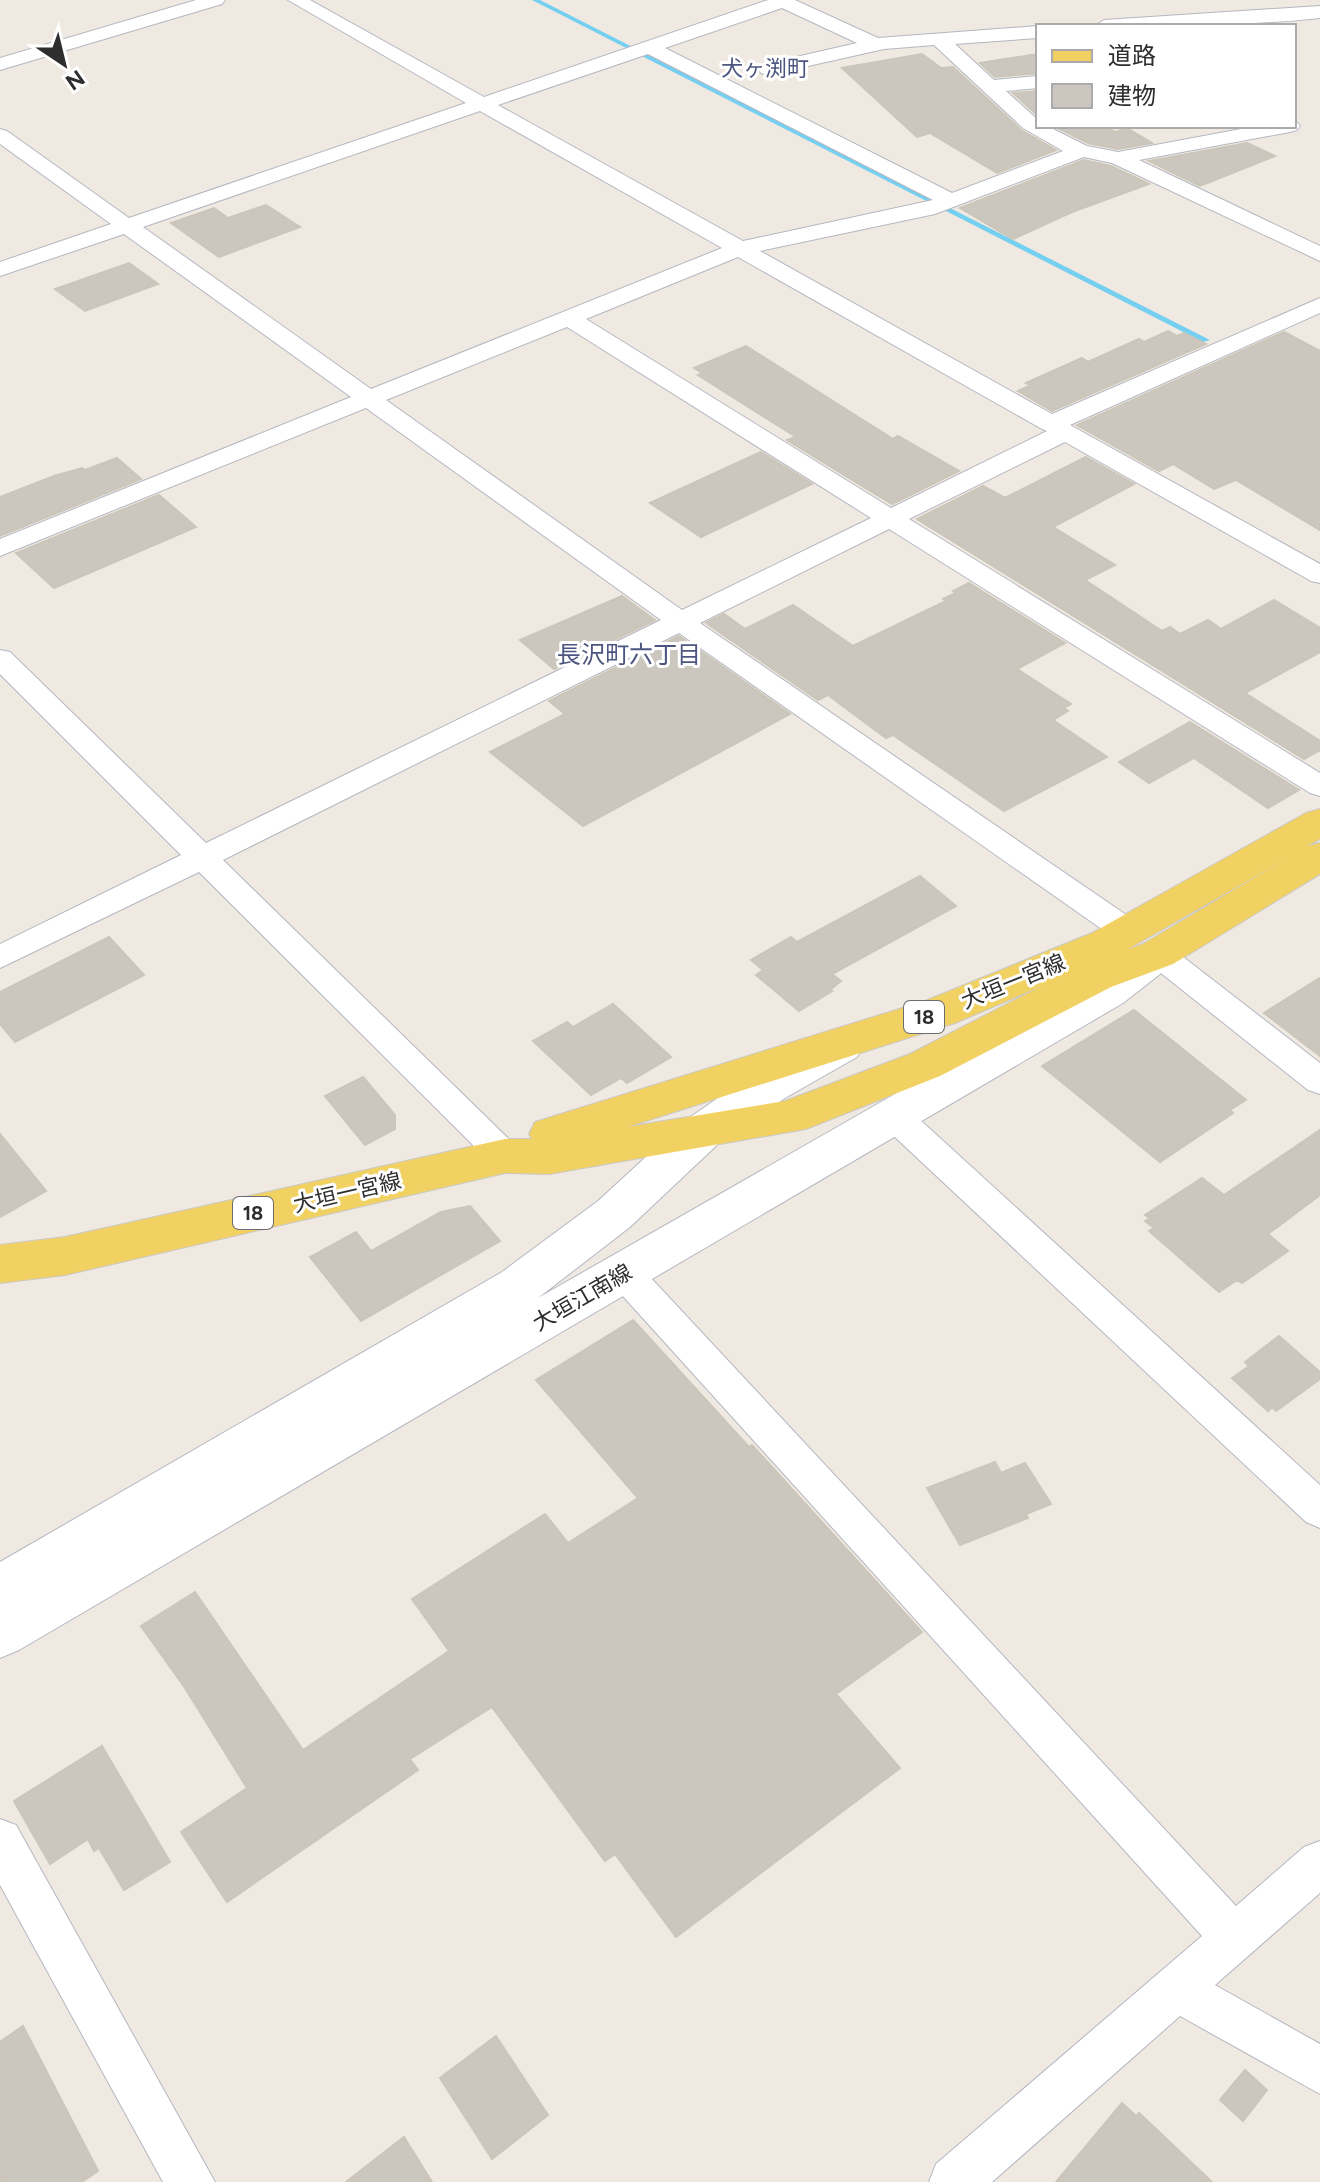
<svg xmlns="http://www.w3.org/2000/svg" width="1320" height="2182" font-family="Figtree,'Noto Sans JP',sans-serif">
<rect width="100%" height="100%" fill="#efe9e1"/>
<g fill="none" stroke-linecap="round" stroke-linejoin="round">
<path fill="#75cff0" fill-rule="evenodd" d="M 532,0 L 540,0 L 1210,340 L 1203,342 Z"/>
</g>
<g fill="#cbc7bf" stroke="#cbc5ba" stroke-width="2">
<path d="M 922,54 L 941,68 L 953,67 L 1021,130 L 1056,150 L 997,173 L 930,133 L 917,137 L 842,68 Z"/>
<path d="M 1038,54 L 1038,73 L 995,77 L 980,63 Z"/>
<path d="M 1038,91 L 1038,116 L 1013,93 Z"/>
<path d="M 1054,126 L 1105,126 L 1115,132 L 1127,128 L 1152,143 L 1118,149 L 1088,143 Z"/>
<path d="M 1247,143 L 1275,156 L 1200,186 L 1149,161 Z"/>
<path d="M 1084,160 L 1111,166 L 1149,184 L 1072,212 L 1013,239 L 960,208 Z"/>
<path d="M 266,205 L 300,227 L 219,257 L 171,223 L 214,208 L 228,218 Z"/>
<path d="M 129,263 L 158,284 L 85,311 L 55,289 Z"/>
<path d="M 1168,331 L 1177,336 L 1184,333 L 1206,344 L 1052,411 L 1018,391 L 1031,385 L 1026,383 L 1082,358 L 1088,362 L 1139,339 L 1144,342 Z"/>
<path d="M 1284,332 L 1320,351 L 1320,530 L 1236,480 L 1214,489 L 1173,464 L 1159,471 L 1077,425 Z"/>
<path d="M 746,346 L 893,439 L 898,436 L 959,471 L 892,504 L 787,440 L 796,437 L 698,375 L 702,373 L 694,368 Z"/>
<path d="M 761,452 L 812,484 L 701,537 L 650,503 Z"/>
<path d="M 1086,457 L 1134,484 L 1053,527 L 1115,565 L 1085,580 L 1162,631 L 1170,627 L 1180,634 L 1208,620 L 1221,629 L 1274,600 L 1320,628 L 1320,652 L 1245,693 L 1320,741 L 1320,750 L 1304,759 L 917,519 L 983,486 L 1005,498 Z"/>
<path d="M 117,458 L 141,479 L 0,536 L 0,497 L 54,476 L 82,468 L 85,470 Z"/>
<path d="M 159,495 L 196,527 L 54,588 L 16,553 Z"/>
<path d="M 969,583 L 1065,643 L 1017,669 L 1071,704 L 1064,708 L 1068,711 L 1053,720 L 1107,757 L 1004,811 L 893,735 L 886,738 L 828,695 L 818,700 L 706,623 L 724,614 L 745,629 L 793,605 L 853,646 L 946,601 L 943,599 L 956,593 L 953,591 Z"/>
<path d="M 622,596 L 655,620 L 554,669 L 520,640 Z"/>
<path d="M 679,636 L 790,714 L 583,826 L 490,752 L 565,714 L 549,701 Z"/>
<path d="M 1190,722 L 1299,790 L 1268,808 L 1194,758 L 1149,783 L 1119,762 Z"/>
<path d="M 920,876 L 956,906 L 832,974 L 841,981 L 830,990 L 832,991 L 799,1011 L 756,975 L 763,970 L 751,960 L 791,937 L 797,942 Z"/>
<path d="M 109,937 L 144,975 L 15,1042 L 0,1024 L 0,992 Z"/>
<path d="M 1320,978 L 1320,1056 L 1264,1013 Z"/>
<path d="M 613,1004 L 671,1057 L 627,1083 L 621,1078 L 591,1095 L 533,1041 L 567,1022 L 573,1027 Z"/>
<path d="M 1134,1010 L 1246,1100 L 1230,1110 L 1233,1113 L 1160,1162 L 1042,1066 Z"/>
<path d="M 363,1077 L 395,1115 L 395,1129 L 365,1145 L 325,1096 Z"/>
<path d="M 1320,1130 L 1320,1195 L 1268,1234 L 1288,1251 L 1242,1283 L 1237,1280 L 1219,1292 L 1149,1231 L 1154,1228 L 1145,1221 L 1150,1218 L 1145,1215 L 1202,1178 L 1224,1195 Z"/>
<path d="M 0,1134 L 46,1191 L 0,1217 Z"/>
<path d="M 470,1206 L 500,1241 L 361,1321 L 310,1257 L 356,1232 L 371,1251 L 441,1212 Z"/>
<path d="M 633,1320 L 749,1447 L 752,1445 L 922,1632 L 836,1694 L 900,1768 L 676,1937 L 615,1854 L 605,1861 L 492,1707 L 410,1759 L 418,1770 L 227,1902 L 181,1832 L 247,1788 L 185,1688 L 141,1626 L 195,1592 L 303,1750 L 449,1651 L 412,1599 L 545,1514 L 568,1543 L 638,1498 L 536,1380 Z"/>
<path d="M 1279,1336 L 1320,1372 L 1320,1379 L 1276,1411 L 1272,1407 L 1268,1411 L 1232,1378 L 1249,1366 L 1245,1362 Z"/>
<path d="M 995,1462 L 1001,1473 L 1025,1463 L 1051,1504 L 1026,1514 L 1028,1518 L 960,1545 L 927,1488 Z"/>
<path d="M 102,1746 L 170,1862 L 124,1890 L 99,1848 L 94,1851 L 88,1839 L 50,1864 L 14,1801 Z"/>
<path d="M 23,2026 L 98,2171 L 82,2182 L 0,2182 L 0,2042 Z"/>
<path d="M 496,2036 L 548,2115 L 492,2159 L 440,2078 Z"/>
<path d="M 1245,2070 L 1267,2090 L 1243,2121 L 1220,2100 Z"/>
<path d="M 1122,2103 L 1136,2116 L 1139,2113 L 1212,2182 L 1056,2182 Z"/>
<path d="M 404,2137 L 432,2182 L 346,2182 Z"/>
</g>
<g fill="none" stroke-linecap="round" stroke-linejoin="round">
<g stroke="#b4b7c1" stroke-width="2">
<g id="street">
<path d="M 196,0 L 225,0 L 222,4 L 0,70 L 0,58 Z"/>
<path d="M 288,0 L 310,0 L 484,97 L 768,0 L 795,0 L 878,38 L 1038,26 L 1038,38 L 955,44 L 994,80 L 1038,76 L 1038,88 L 1006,91 L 1038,120 L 1038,126 L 1047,126 L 1087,146 L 1118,152 L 1257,126 L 1294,126 L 1294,121 L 1297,122 L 1300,126 L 1297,130 L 1290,132 L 1139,160 L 1320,246 L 1320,261 L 1112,163 L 1084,157 L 935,214 L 760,251 L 1052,414 L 1320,298 L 1320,313 L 1070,425 L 1320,564 L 1320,583 L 1311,581 L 1065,442 L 909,519 L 1320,773 L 1320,796 L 1310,793 L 889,529 L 700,623 L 1138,923 L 1143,931 L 1138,939 L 1127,942 L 1116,939 L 679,633 L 223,860 L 517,1147 L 522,1156 L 517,1165 L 505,1169 L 493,1165 L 199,872 L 0,968 L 0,944 L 181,855 L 0,674 L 0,650 L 10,652 L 206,843 L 661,620 L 366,408 L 0,556 L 0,539 L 351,397 L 124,234 L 0,276 L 0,262 L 111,224 L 0,144 L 0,129 L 7,131 L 129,218 L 466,103 ZM 782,8 L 857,43 L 761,65 L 758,69 L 761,73 L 768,75 L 884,49 L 934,45 L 1023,128 L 1063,151 L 952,193 L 665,48 ZM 648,54 L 933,200 L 743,241 L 498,105 ZM 480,111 L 722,248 L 371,389 L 143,227 ZM 738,257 L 1042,429 L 1047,431 L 891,508 L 586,319 ZM 567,327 L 871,518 L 682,610 L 386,400 Z"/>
<path d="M 1320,6 L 1320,18 C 1245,26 1170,26 1095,26 L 1104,20 Z"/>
<path d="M 1158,943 L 1169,946 L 1320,1063 L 1320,1094 L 1308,1090 L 1147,962 L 1142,954 L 1147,946 Z"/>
<path d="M 894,1103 L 906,1107 L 1320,1485 L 1320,1528 L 1306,1522 L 882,1125 L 877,1116 L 882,1107 Z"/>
<path d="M 624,1258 L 637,1263 L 1236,1906 L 1304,1847 L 1320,1841 L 1320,1893 L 1215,1985 L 1320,2044 L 1320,2094 L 1180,2016 L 992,2182 L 929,2182 L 936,2164 L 1202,1936 L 611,1283 L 606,1273 L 611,1263 Z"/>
<path d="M 0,1819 L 16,1825 L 215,2182 L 163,2182 L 0,1885 Z"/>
</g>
</g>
<g stroke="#b4b7c1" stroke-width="2">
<path id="secondary" d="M 1158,939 L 1173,944 L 1179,954 L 1173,964 L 1123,1003 L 19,1650 L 0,1658 L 0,1562 L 502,1272 L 598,1201 L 686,1120 L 753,1074 L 827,1035 L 842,1030 L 857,1035 L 864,1046 L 857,1057 L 785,1098 L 718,1144 L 630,1227 L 538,1298 L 1093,981 L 1143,944 Z"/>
</g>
<g stroke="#c9c9c9" stroke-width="2">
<path id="primary" d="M 1320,809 L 1320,839 L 1307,846 L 1320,843 L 1320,874 L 1173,964 L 1111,987 L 940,1076 L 806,1129 L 549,1174 L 505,1173 L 65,1275 L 0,1283 L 0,1245 L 65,1237 L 505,1139 L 532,1139 L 529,1134 L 535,1122 L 925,1001 L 1092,933 L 1306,813 ZM 1286,859 L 1143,944 L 1128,949 ZM 1042,986 L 910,1054 L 785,1101 L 627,1127 L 955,1023 Z"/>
</g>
<use href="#street" fill="#fff" fill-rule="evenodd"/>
<use href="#secondary" fill="#fff" fill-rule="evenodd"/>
<use href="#primary" fill="#f2d163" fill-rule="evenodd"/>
</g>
<g text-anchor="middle" stroke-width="6" stroke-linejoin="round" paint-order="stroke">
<g fill="#fff" stroke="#6d6d6d" stroke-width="2">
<rect x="904" y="1001" width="40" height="32" rx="6"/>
<rect x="233" y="1197" width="40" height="32" rx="6"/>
</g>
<g font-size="20" font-weight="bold" fill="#2e2e2e">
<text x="924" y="1024">18</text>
<text x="253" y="1220">18</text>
</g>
<g font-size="22" fill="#4d5680" stroke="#fff">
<text x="765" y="76">犬ヶ渕町</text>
</g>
<g font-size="22" fill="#2e2e2e" stroke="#fff">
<text transform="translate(1013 981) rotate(-22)" y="8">大垣一宮線</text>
<text transform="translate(347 1192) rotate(-13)" y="8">大垣一宮線</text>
<text transform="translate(582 1297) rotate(-30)" y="8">大垣江南線</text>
</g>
<g font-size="24" fill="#4d5680" stroke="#fff">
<text x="629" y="663">長沢町六丁目</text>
</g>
</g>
<rect x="1036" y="24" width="260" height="104" fill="#ffffff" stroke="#ababab" stroke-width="2"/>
<rect x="1052" y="50" width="40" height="12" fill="#f2d163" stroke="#ababab" stroke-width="2"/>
<text x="1108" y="64" font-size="24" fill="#2e2e2e">道路</text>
<rect x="1052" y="84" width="40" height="24" fill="#cbc7bf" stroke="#ababab" stroke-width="2"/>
<text x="1108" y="104" font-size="24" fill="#2e2e2e">建物</text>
<g transform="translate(64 64) rotate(145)" stroke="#ffffff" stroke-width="6" paint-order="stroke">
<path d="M0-6L14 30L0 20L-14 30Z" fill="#2e2e2e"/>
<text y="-12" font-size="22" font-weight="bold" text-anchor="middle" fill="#2e2e2e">N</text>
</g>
</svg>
